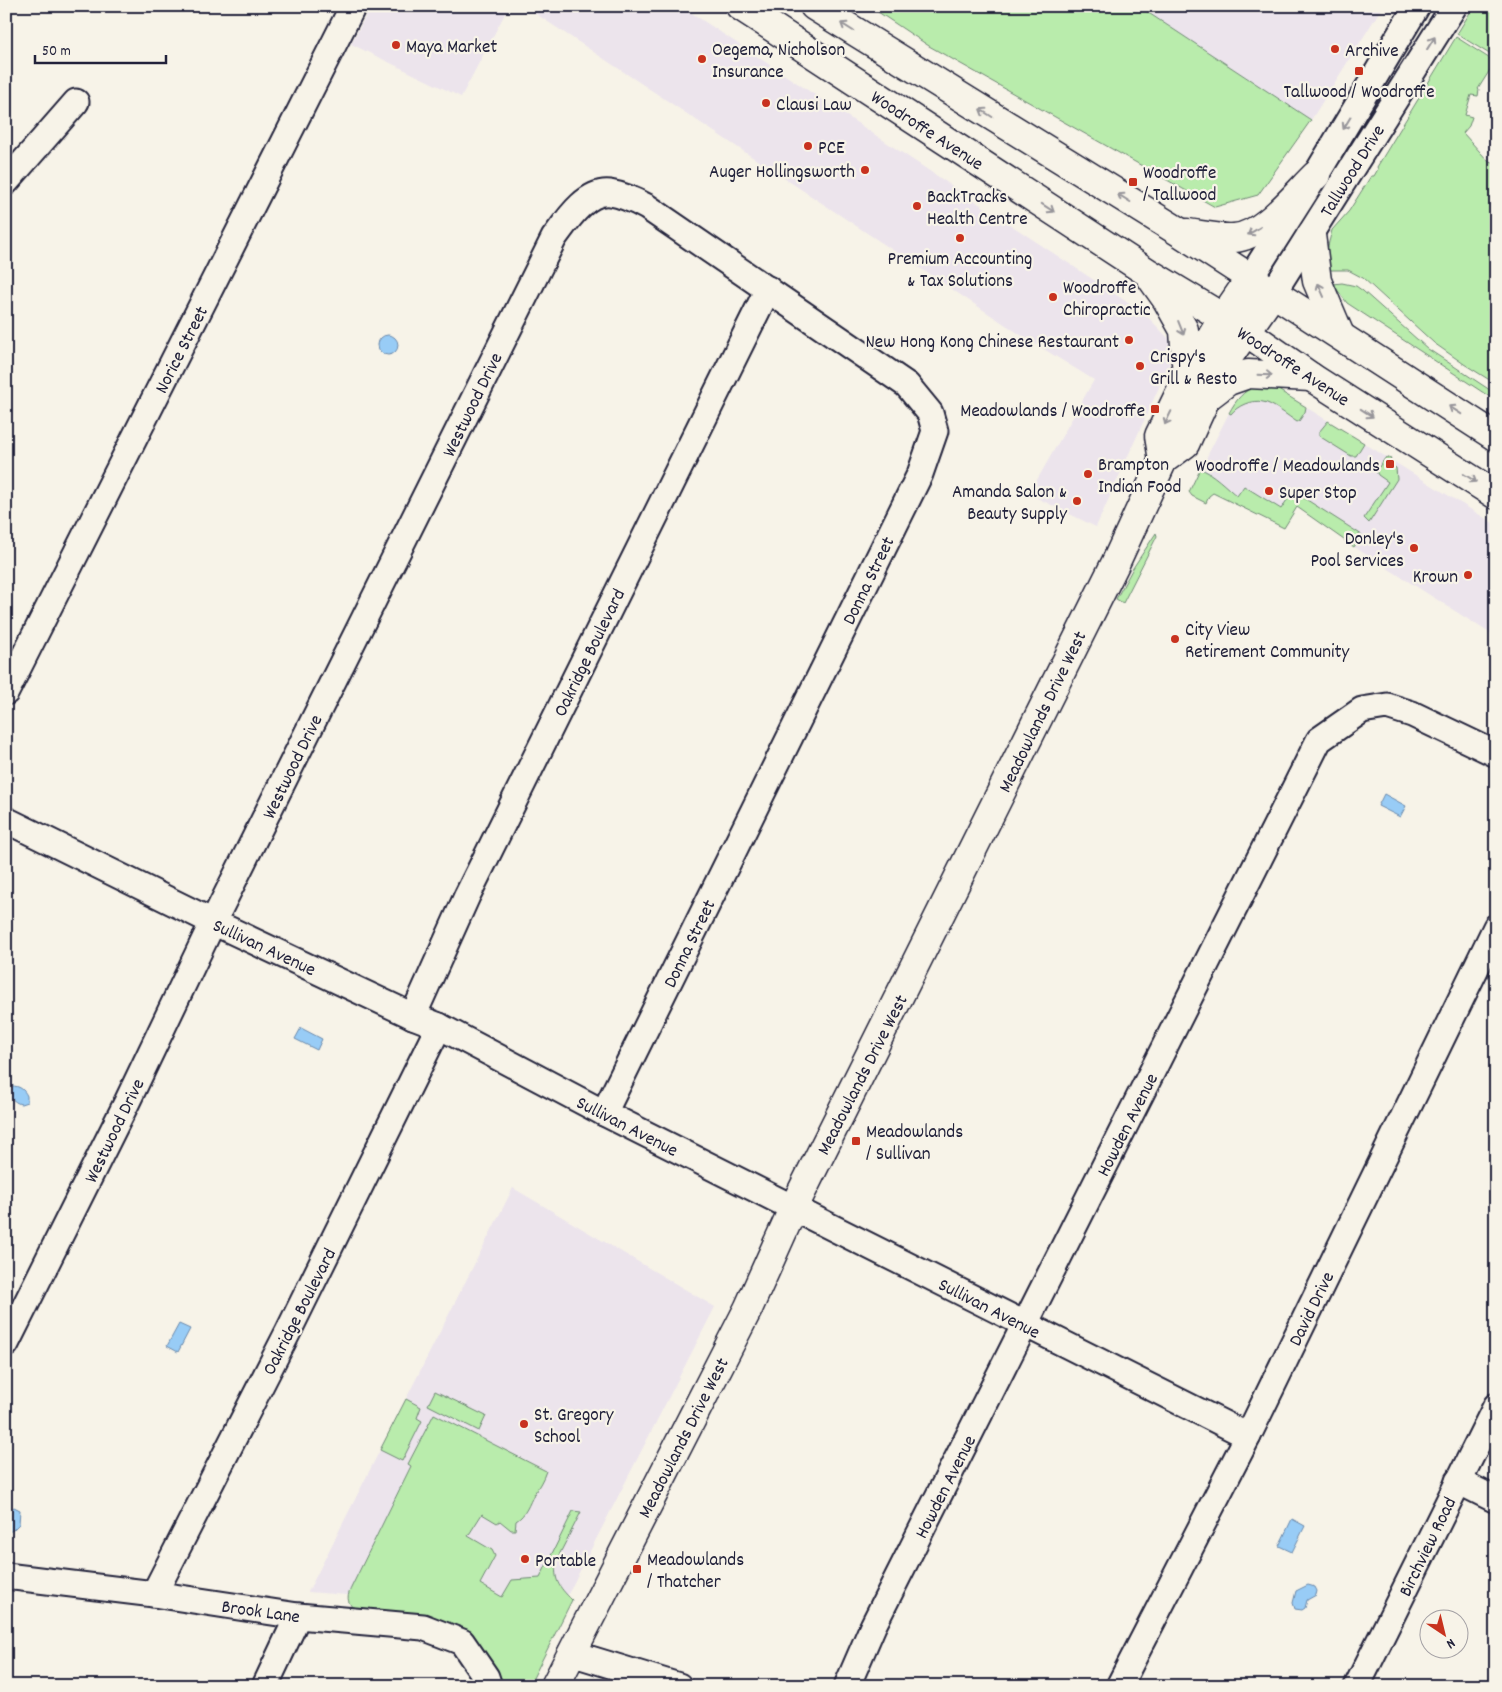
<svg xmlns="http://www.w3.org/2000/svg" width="1502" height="1692" font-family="Dekko,sans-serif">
<rect width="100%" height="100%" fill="#f7f3e8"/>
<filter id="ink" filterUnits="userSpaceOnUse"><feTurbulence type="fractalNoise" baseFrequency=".02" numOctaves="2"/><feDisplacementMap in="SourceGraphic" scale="10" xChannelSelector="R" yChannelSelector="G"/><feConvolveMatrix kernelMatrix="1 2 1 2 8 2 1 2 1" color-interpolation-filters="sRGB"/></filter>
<g filter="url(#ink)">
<g fill="#ece4ec">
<path d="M 371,6 L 509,6 L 461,97 L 351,44 Z"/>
<path d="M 524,6 L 681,6 L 1145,314 L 1169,339 L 1169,365 L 1096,527 L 1029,494 L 1094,380 L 1021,335 Z"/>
<path d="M 1138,6 L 1383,6 L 1311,120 Z"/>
<path d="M 1275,388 L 1496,525 L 1496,637 L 1354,547 L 1297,507 L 1289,520 L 1195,480 L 1229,413 L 1240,395 L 1248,389 Z"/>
<path d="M 513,1188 L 715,1307 L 521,1686 L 351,1594 L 347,1595 L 308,1592 Z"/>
</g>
<g fill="#b9ecac" stroke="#6e8774">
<path d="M 869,6 L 1138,6 L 1311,120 L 1258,195 L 1215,207 L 929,46 Z"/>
<path d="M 1474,6 L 1496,6 L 1496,58 L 1457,34 Z"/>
<path d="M 1456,37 L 1495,62 L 1478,89 L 1479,90 L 1478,96 L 1471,95 L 1465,115 L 1472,117 L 1469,126 L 1463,133 L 1489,162 L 1496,164 L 1496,384 L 1464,364 L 1434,343 L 1363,278 L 1348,270 L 1328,270 L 1327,250 L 1332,230 L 1349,211 L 1371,176 L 1374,176 L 1378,169 L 1377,167 Z"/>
<path d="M 1342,283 L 1356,286 L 1363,291 L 1428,349 L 1496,394 L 1496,401 L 1347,303 L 1333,284 Z"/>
<path d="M 1257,385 L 1275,388 L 1306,407 L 1305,412 L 1299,421 L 1297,422 C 1288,416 1272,403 1263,402 C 1252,399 1237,406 1231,414 L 1229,413 C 1236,400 1243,391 1257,385 Z"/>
<path d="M 1328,421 L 1364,443 L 1356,456 L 1351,456 L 1319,436 L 1319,432 Z"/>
<path d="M 1386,457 L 1391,459 L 1388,464 L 1396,468 L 1397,479 L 1369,523 L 1364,518 L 1388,482 L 1378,475 L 1376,471 Z"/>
<path d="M 1200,469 C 1212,472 1227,488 1237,496 L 1244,486 L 1281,509 L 1293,491 L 1362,535 L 1354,547 L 1297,507 L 1284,528 L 1213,493 L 1209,496 L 1206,503 L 1192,496 L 1189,492 Z"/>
<path d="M 1156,533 L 1157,536 L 1123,603 L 1116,599 L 1133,568 Z"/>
<path d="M 435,1391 L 486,1416 L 479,1431 L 428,1405 Z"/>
<path d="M 406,1399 L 421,1407 L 417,1418 L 422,1421 L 402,1461 L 380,1450 Z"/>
<path d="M 434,1414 L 546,1471 C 543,1480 539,1486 534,1494 C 529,1504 526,1515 516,1521 L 515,1530 L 511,1530 L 500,1521 L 497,1523 L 482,1514 L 468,1536 L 492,1550 L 495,1556 L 480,1584 L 502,1597 L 512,1580 L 540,1578 L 573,1511 L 581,1512 L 556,1561 C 554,1580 558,1586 572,1600 L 529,1686 L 500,1686 L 488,1659 L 354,1609 C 346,1601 347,1596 352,1586 L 411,1466 L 408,1464 Z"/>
</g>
<g fill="#98ccf6" stroke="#6988ab">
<circle cx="388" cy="345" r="10"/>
<path d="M 1384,794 L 1406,806 L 1400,817 L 1378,806 Z"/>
<path d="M 301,1028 L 322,1039 L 317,1050 L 295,1039 Z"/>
<path d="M 12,1086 C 19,1086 24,1089 27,1096 L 27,1102 L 21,1104 C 15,1103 13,1098 6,1097 L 6,1087 Z"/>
<path d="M 179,1324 L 190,1329 L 178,1352 L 167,1346 Z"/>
<path d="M 14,1507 L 20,1510 L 19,1524 L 13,1530 L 6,1533 L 6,1520 L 8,1511 Z"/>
<path d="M 1292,1519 L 1305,1526 L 1292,1552 L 1279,1546 Z"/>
<path d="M 1308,1585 L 1315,1587 L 1317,1591 L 1316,1595 L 1307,1600 L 1305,1608 L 1302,1610 L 1295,1609 L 1293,1603 L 1296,1591 Z"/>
</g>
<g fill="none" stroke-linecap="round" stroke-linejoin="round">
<g stroke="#22223b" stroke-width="29">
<g id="minor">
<path d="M 6,182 L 76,102"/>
<path d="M 1251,277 L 1316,175 L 1417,6"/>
<path d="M 1273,293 L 1454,6"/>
<path d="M 6,692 L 353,6"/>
<path d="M 6,820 L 213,922 L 413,1016 L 439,1026 L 604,1113 L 1248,1436"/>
<path d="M 413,1016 L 467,896 L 768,289"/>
<path d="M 6,1344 L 127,1102 L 213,922 L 554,238 C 566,222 586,190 610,193 C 623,195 636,201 647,207 L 907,385 L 930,413 L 935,431 L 920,474 L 604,1113"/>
<path d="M 1458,1481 L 1496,1500"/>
<path d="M 6,1576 L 154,1594 L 298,1616 L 423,1627 L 462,1642 L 486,1677 L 489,1686"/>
<path d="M 154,1594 L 288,1332 L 439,1026"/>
<path d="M 571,1653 L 679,1686"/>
<path d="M 265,1686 L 298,1616"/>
<path d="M 847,1686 L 873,1626 L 1319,740 L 1362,710 L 1387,706 L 1412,714 L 1496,754"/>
<path d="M 1119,1686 L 1248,1436 L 1496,927"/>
<path d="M 1357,1686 L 1496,1406"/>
</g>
</g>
<g stroke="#22223b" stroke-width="31">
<g id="major">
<path d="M 740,6 L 1147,272 L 1245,331 L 1311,377 L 1496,495"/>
<path d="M 814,6 L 1181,233 L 1496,437"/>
<path d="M 1187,233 C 1202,235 1219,239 1234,238 C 1264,236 1295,195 1316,175"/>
<path d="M 1311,235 L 1317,281 L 1340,335"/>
<path d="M 1152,279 L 1167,300 L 1184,330 L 1187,378"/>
<path d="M 1207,397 L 1228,381 L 1248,374 L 1311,377"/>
<path d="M 1163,460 L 1159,436 L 1187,378 L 1223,318 L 1251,277"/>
<path d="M 555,1686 L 748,1309 L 793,1209 L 1115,564 L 1163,460 L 1185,444 L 1206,398 L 1231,353 L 1273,293"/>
</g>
</g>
<use href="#minor" stroke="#f7f3e8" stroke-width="25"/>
<use href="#major" stroke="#f7f3e8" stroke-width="28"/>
</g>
<defs><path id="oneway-shaft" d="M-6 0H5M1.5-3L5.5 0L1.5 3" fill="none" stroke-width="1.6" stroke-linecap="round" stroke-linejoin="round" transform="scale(1.25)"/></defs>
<g stroke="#97959a">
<use href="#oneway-shaft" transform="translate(847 27) rotate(-148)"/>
<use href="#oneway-shaft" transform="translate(1431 43) rotate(-58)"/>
<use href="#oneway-shaft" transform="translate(986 113) rotate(-148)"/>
<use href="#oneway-shaft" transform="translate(1347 123) rotate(121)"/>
<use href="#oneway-shaft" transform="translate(1124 198) rotate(-148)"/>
<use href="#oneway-shaft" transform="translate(1048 208) rotate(33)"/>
<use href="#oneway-shaft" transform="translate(1254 231) rotate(149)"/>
<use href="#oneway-shaft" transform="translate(1321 290) rotate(-114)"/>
<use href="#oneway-shaft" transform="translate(1181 328) rotate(68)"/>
<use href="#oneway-shaft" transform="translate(1265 375) rotate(2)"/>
<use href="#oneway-shaft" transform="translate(1455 410) rotate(-147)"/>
<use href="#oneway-shaft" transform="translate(1367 413) rotate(33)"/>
<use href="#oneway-shaft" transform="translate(1168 418) rotate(116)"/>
<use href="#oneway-shaft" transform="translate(1470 478) rotate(32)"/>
</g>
</g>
<g fill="#c8321e" stroke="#f7f3e8" stroke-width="2">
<circle cx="396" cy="45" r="5"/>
<circle cx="1335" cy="49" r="5"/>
<circle cx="702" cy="59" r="5"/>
<rect x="1354" y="66" width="10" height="10" rx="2.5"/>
<circle cx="766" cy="103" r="5"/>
<circle cx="808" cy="146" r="5"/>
<circle cx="865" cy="170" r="5"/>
<rect x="1128" y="177" width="10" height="10" rx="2.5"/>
<circle cx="917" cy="206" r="5"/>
<circle cx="960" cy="238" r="5"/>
<circle cx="1053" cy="297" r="5"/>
<circle cx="1129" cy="340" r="5"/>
<circle cx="1140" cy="366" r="5"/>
<rect x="1150" y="404" width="10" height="10" rx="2.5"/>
<rect x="1385" y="459" width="10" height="10" rx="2.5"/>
<circle cx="1088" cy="474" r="5"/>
<circle cx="1269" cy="491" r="5"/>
<circle cx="1077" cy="501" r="5"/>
<circle cx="1414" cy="548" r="5"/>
<circle cx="1468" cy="575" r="5"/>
<circle cx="1175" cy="639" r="5"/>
<rect x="851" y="1136" width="10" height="10" rx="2.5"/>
<circle cx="524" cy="1424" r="5"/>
<circle cx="525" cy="1559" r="5"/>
<rect x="632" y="1564" width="10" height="10" rx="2.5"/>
</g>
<g text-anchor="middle" stroke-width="4.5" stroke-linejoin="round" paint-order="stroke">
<g font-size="19" fill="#22223b" stroke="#f7f3e8" text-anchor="start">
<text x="406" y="52">Maya Market</text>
<text x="712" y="55">Oegema, Nicholson<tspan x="712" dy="22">Insurance</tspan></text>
<text x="1345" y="56">Archive</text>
<text x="1359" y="97" text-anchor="middle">Tallwood / Woodroffe</text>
<text x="776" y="110">Clausi Law</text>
<text x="818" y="153">PCE</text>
<text x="855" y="177" text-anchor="end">Auger Hollingsworth</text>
<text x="1143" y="178">Woodroffe<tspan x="1143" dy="22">/ Tallwood</tspan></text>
<text x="927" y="202">BackTracks<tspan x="927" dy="22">Health Centre</tspan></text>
<text x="960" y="264" text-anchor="middle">Premium Accounting<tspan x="960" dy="22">&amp; Tax Solutions</tspan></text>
<text x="1063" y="293">Woodroffe<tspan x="1063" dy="22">Chiropractic</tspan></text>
<text x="1119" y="347" text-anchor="end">New Hong Kong Chinese Restaurant</text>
<text x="1150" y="362">Crispy's<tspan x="1150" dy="22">Grill &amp; Resto</tspan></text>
<text x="1145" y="416" text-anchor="end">Meadowlands / Woodroffe</text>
<text x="1098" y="470">Brampton<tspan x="1098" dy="22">Indian Food</tspan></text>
<text x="1380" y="471" text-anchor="end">Woodroffe / Meadowlands</text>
<text x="1067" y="497" text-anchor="end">Amanda Salon &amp;<tspan x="1067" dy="22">Beauty Supply</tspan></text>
<text x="1279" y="498">Super Stop</text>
<text x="1404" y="544" text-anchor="end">Donley's<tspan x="1404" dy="22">Pool Services</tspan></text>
<text x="1458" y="582" text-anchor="end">Krown</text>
<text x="1185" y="635">City View<tspan x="1185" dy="22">Retirement Community</tspan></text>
<text x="866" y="1137">Meadowlands<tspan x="866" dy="22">/ Sullivan</tspan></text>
<text x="534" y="1420">St. Gregory<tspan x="534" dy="22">School</tspan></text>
<text x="647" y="1565">Meadowlands<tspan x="647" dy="22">/ Thatcher</tspan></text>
<text x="535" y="1566">Portable</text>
</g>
<g font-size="19" fill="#22223b" stroke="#f7f3e8">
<text transform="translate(928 129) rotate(33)" y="7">Woodroffe Avenue</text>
<text transform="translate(1351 170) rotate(-58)" y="7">Tallwood Drive</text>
<text transform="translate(180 349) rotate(-63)" y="7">Norice Street</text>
<text transform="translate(1294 365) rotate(33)" y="7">Woodroffe Avenue</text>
<text transform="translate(471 404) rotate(-64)" y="7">Westwood Drive</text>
<text transform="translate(867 580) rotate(-64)" y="7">Donna Street</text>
<text transform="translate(588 652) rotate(-64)" y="7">Oakridge Boulevard</text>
<text transform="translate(1041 711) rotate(-64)" y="7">Meadowlands Drive West</text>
<text transform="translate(291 766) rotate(-64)" y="7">Westwood Drive</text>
<text transform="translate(688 943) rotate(-64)" y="7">Donna Street</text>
<text transform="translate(265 946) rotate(25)" y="7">Sullivan Avenue</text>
<text transform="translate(861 1074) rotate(-63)" y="7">Meadowlands Drive West</text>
<text transform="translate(1126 1124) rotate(-63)" y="7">Howden Avenue</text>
<text transform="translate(628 1125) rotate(27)" y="7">Sullivan Avenue</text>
<text transform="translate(113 1130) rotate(-64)" y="7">Westwood Drive</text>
<text transform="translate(990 1307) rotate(27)" y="7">Sullivan Avenue</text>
<text transform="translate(1310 1308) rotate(-64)" y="7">David Drive</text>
<text transform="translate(298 1311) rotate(-63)" y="7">Oakridge Boulevard</text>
<text transform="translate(682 1437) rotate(-63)" y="7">Meadowlands Drive West</text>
<text transform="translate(944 1486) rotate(-63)" y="7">Howden Avenue</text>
<text transform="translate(1426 1546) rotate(-64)" y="7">Birchview Road</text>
<text transform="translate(261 1610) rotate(8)" y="7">Brook Lane</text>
</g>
</g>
<rect width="1502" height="1692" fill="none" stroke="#f7f3e8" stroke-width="25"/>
<rect x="12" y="12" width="1477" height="1667" fill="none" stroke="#22223b" stroke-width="2" filter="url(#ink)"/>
<g transform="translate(1444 1634) rotate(145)"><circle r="24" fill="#f7f3e8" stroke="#a29fa3"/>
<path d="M0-4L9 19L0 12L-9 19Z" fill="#c8321e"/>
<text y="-8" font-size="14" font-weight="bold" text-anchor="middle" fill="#22223b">N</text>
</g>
<path d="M35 55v8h131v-8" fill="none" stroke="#22223b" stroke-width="2.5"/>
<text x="42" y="55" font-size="15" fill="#22223b" stroke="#f7f3e8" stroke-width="4" paint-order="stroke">50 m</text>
</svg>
